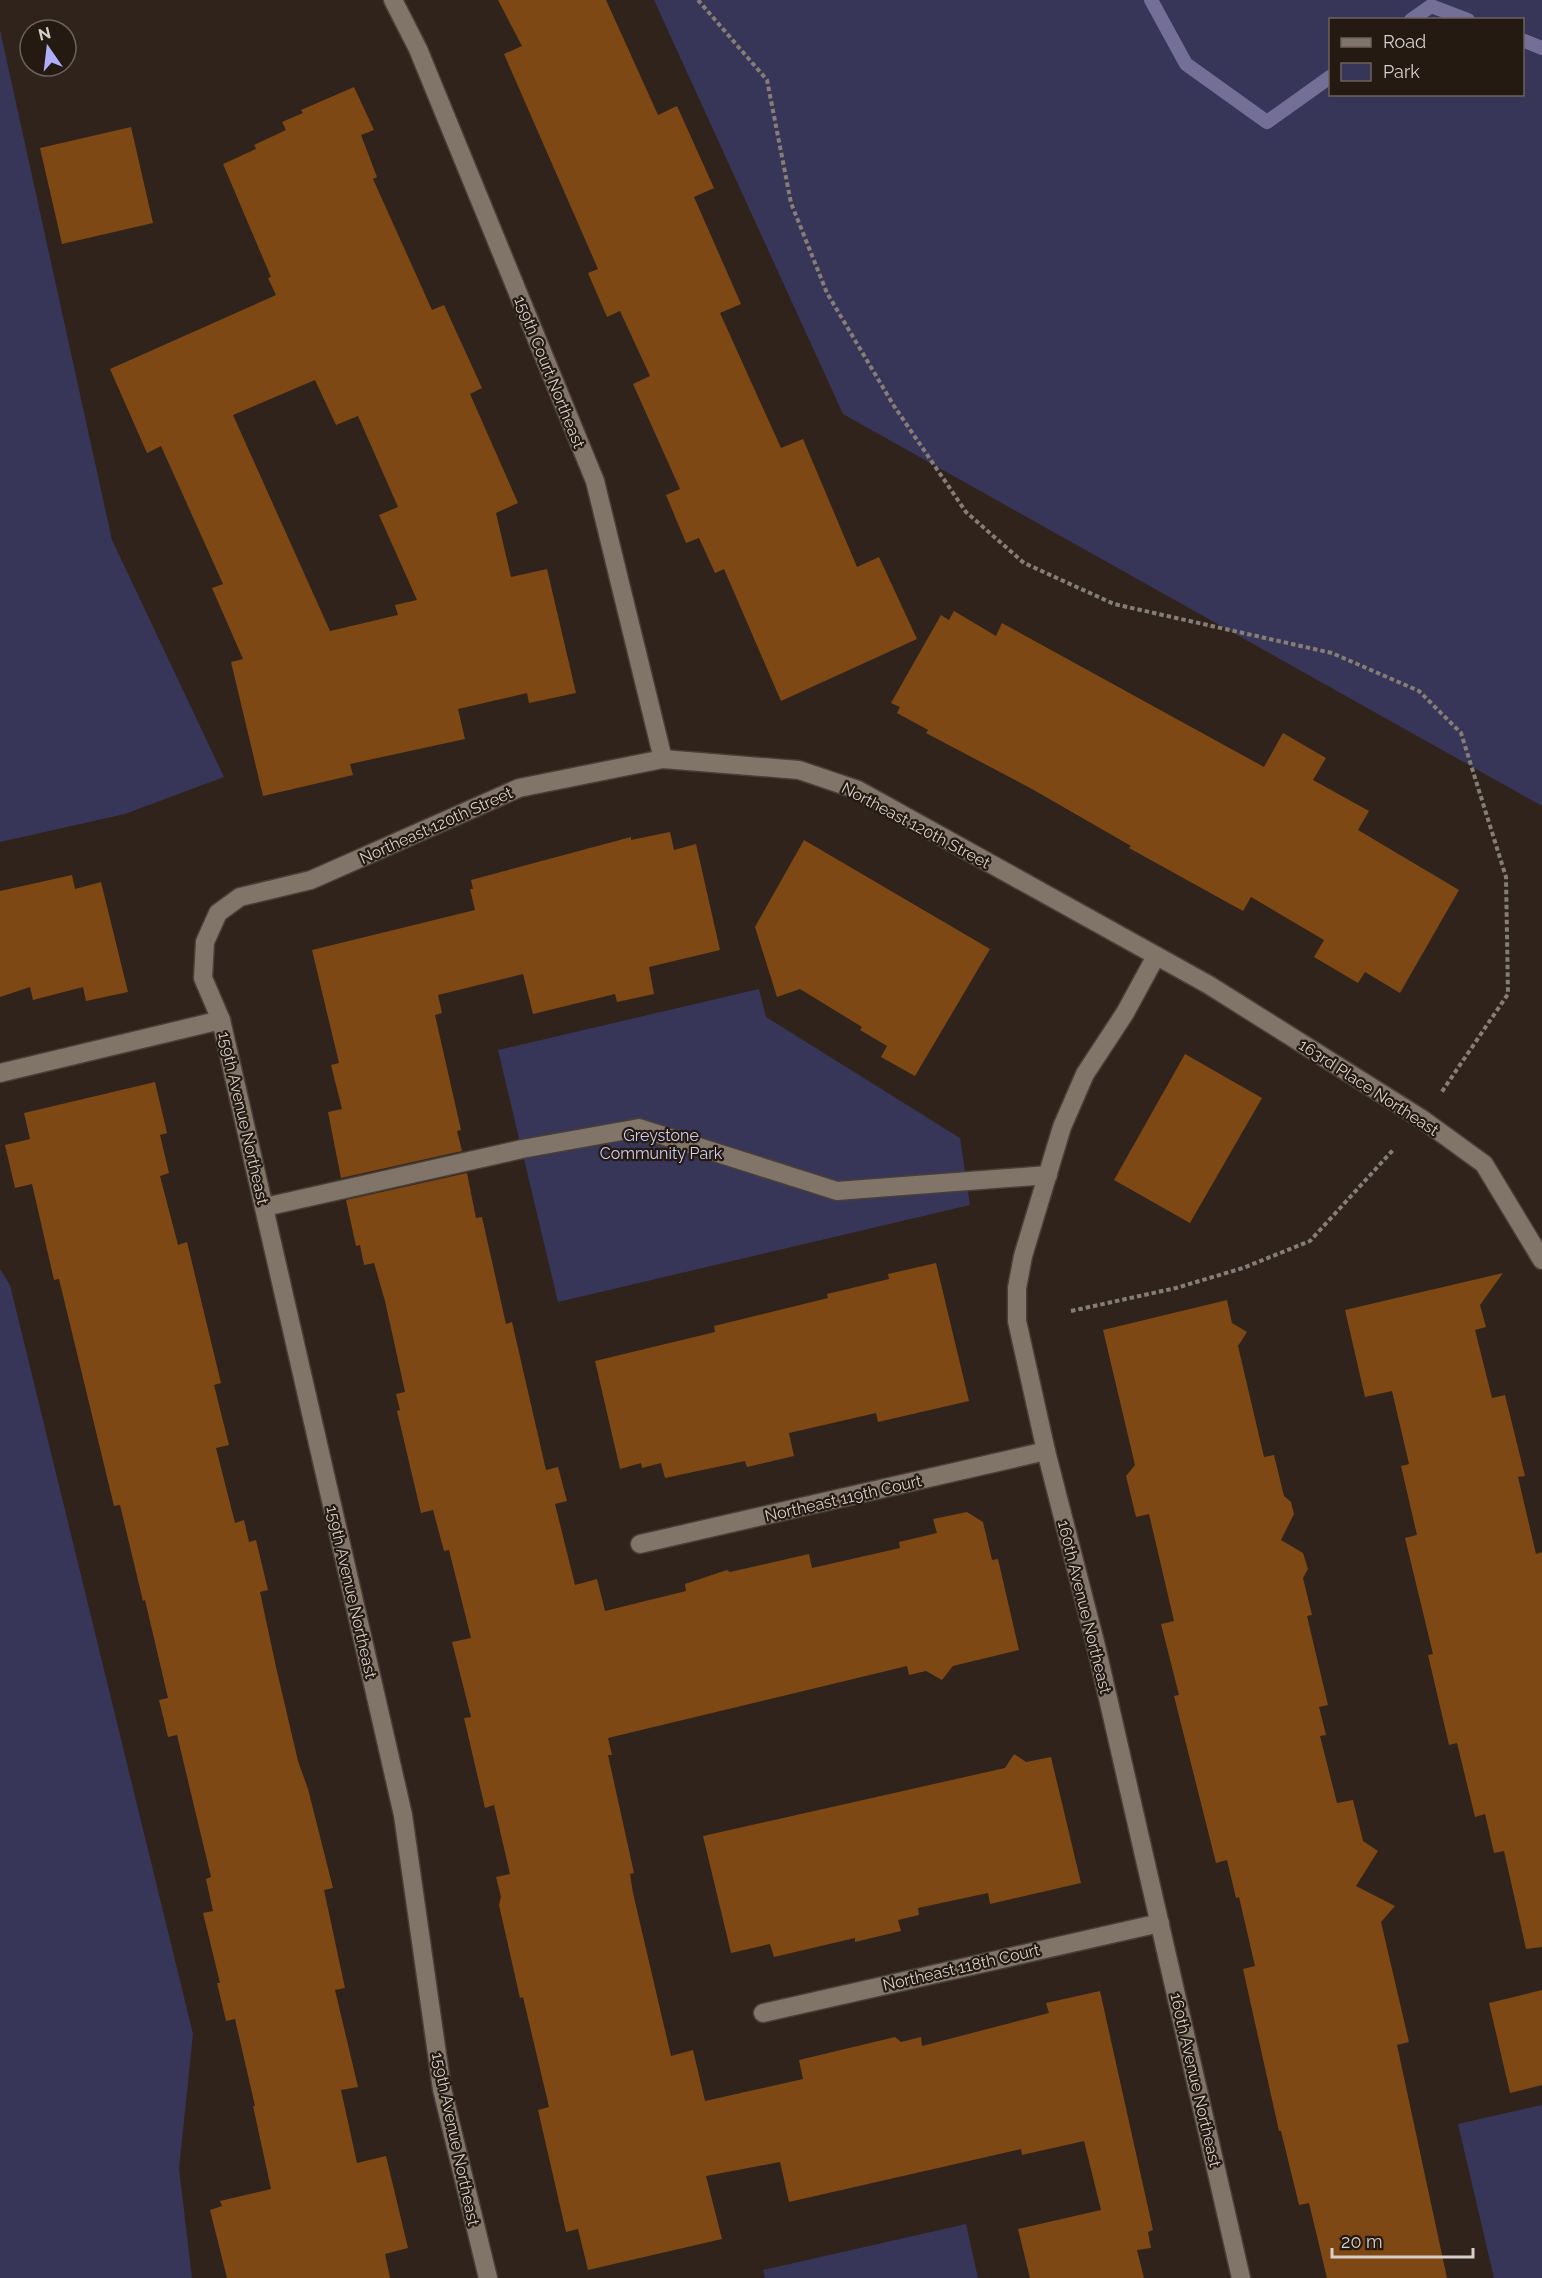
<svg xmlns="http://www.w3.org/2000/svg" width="1542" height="2278" font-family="Raleway,sans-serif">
<rect width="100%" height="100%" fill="#2f231b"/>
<g fill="#373658" fill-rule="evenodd">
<path d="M 654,0 L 1542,0 L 1542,806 L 843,414 ZM 1330,20 L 1522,20 L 1522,94 L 1330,94 Z"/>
<path d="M 0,30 L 112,540 L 224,777 L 125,814 L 0,842 Z"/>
<path d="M 759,989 L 766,1017 L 960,1138 L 970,1205 L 558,1302 L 498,1050 Z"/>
<path d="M 0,1269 L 10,1285 L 193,2034 L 179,2169 L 192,2278 L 0,2278 Z"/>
<path d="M 1542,2105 L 1542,2278 L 1494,2278 L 1458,2124 Z"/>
<path d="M 966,2224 L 978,2278 L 765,2278 L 763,2270 Z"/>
</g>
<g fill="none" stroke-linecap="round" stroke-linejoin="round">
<g stroke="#746f97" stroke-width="14">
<path d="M 1151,0 L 1186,64 L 1267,122 L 1330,77"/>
<path d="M 1411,20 L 1431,6 L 1468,20"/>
<path d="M 1522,40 L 1542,48"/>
</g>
</g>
<g fill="#7e4815" fill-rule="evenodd">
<path d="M 498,0 L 606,0 L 658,115 L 677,106 L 714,188 L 694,197 L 741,304 L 720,313 L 781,448 L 803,439 L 857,567 L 879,557 L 917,639 L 781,701 L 724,569 L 715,573 L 699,538 L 686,543 L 666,495 L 680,489 L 633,384 L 650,376 L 620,311 L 607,317 L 588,273 L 598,269 L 504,54 L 522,46 Z"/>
<path d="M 354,87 L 374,130 L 361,135 L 377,177 L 373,179 L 432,310 L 444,305 L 482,388 L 470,394 L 518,503 L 496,513 L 511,577 L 547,569 L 576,693 L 529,703 L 527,693 L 458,709 L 465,739 L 350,764 L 353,775 L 263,796 L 231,662 L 243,659 L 212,588 L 223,584 L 161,446 L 147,453 L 110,369 L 276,295 L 268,278 L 271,277 L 223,164 L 256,149 L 254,145 L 286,130 L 282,122 L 303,113 L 301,110 ZM 315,380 L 336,425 L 358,416 L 398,507 L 379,515 L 417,600 L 395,605 L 398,615 L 330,631 L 233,415 Z"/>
<path d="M 131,127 L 153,223 L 62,244 L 40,148 Z"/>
<path d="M 954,611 L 996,636 L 1002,623 L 1264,767 L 1283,733 L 1326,758 L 1313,780 L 1369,811 L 1358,830 L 1459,890 L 1400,993 L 1365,972 L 1358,983 L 1314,957 L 1324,940 L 1251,897 L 1243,911 L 1129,848 L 1131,846 L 1032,789 L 926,733 L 928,730 L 897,713 L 900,707 L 891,703 L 941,615 L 949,620 Z"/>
<path d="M 670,832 L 674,850 L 696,844 L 720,950 L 649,967 L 654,994 L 617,1002 L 615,994 L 533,1014 L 523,974 L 438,995 L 442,1013 L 435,1015 L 461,1130 L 457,1131 L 462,1151 L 341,1178 L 328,1112 L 342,1109 L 331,1065 L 339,1063 L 312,950 L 475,910 L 470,889 L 473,889 L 471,880 L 631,837 L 631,840 Z"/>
<path d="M 804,840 L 990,949 L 915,1076 L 881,1057 L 887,1046 L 860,1030 L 862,1027 L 800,989 L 777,997 L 755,927 Z"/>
<path d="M 72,875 L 75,889 L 101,882 L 128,992 L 86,1001 L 83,987 L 33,1000 L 30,987 L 0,997 L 0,891 Z"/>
<path d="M 1185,1054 L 1262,1098 L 1190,1223 L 1114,1180 Z"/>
<path d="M 155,1082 L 167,1133 L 160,1135 L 169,1173 L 160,1176 L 178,1245 L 187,1242 L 221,1383 L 214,1385 L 229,1445 L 216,1448 L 235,1523 L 244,1520 L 249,1542 L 256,1540 L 268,1590 L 260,1592 L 276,1667 L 298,1761 L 308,1789 L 333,1888 L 324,1890 L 345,1988 L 335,1990 L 358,2087 L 341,2090 L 357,2163 L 386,2156 L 408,2248 L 385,2254 L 390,2278 L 227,2278 L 210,2210 L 222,2206 L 220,2201 L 271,2189 L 253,2106 L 255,2106 L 235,2019 L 226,2021 L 217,1983 L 220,1983 L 203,1913 L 213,1911 L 206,1879 L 211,1877 L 177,1735 L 168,1737 L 159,1700 L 168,1698 L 145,1600 L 143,1601 L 120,1505 L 114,1506 L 59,1279 L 54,1280 L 32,1184 L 15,1188 L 5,1145 L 30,1139 L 24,1113 Z"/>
<path d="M 467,1173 L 476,1218 L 482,1217 L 506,1324 L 512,1322 L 546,1470 L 558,1467 L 567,1501 L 555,1504 L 575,1585 L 597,1579 L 605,1611 L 686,1591 L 685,1584 L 727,1570 L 730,1572 L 809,1554 L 812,1568 L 900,1548 L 899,1542 L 937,1533 L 933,1519 L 967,1512 L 983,1522 L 992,1560 L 998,1559 L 1019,1650 L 953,1666 L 942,1680 L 926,1671 L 909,1675 L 907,1666 L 608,1738 L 612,1755 L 608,1755 L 634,1873 L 630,1874 L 633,1893 L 671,2056 L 693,2050 L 705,2101 L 803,2079 L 799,2060 L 895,2037 L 901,2042 L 921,2037 L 922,2046 L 1049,2013 L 1046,2003 L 1100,1991 L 1153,2230 L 1148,2232 L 1151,2248 L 1137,2250 L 1144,2278 L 1030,2278 L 1018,2229 L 1101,2210 L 1084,2141 L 1022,2155 L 1021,2149 L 789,2202 L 780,2162 L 706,2176 L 722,2239 L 588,2270 L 578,2229 L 566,2232 L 538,2110 L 549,2107 L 523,1997 L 520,1998 L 499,1905 L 501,1897 L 496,1877 L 510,1874 L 494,1805 L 485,1808 L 464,1718 L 471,1717 L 452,1642 L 471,1638 L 449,1550 L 444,1551 L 433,1510 L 421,1513 L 397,1411 L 400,1410 L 396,1394 L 405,1392 L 385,1301 L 374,1263 L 364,1265 L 360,1245 L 356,1246 L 346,1200 Z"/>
<path d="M 936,1263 L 969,1401 L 878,1422 L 876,1413 L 789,1433 L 794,1456 L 747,1467 L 745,1461 L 665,1478 L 661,1463 L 642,1468 L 641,1463 L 620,1469 L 595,1361 L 715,1332 L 714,1326 L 828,1298 L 827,1294 L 889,1279 L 888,1274 Z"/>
<path d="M 1503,1273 L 1480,1305 L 1486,1327 L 1475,1330 L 1492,1398 L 1505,1395 L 1525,1476 L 1518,1477 L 1536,1554 L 1542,1552 L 1542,1947 L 1526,1949 L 1504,1851 L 1494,1853 L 1485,1814 L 1475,1817 L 1457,1743 L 1449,1745 L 1428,1655 L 1433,1654 L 1405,1538 L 1417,1535 L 1401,1466 L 1409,1464 L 1392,1391 L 1365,1397 L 1345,1310 Z"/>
<path d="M 1227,1300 L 1232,1323 L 1247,1332 L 1238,1346 L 1264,1457 L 1274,1455 L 1284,1496 L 1291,1502 L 1294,1514 L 1281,1540 L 1303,1553 L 1308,1569 L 1303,1578 L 1312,1615 L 1307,1616 L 1328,1705 L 1319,1707 L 1326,1735 L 1320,1736 L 1337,1803 L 1353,1800 L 1363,1841 L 1378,1851 L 1356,1886 L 1395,1906 L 1381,1922 L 1409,2042 L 1397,2045 L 1447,2278 L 1327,2278 L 1309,2203 L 1299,2205 L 1281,2131 L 1279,2131 L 1243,1969 L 1255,1966 L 1239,1897 L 1236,1898 L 1227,1860 L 1216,1863 L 1174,1696 L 1179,1695 L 1161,1624 L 1174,1621 L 1149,1514 L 1136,1517 L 1126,1476 L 1135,1465 L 1103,1330 Z"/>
<path d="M 1014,1754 L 1026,1762 L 1051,1757 L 1081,1883 L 990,1904 L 988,1893 L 918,1908 L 919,1915 L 898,1920 L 901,1931 L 855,1942 L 855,1938 L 774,1957 L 770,1944 L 731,1953 L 703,1836 L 1005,1768 Z"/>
<path d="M 1542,1990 L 1542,2085 L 1510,2093 L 1489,2003 Z"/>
</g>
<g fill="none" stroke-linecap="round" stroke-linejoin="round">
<g stroke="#493f38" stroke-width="21">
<g id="minor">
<path d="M 393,0 L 418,49 L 595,481 L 663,759"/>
<path d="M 1156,956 L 1125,1013 L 1085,1074 L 1062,1127 L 1023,1256 L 1017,1288 L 1017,1321 L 1046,1451 L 1096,1646 L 1241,2278"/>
<path d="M 0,1073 L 221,1020"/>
<path d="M 265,1207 L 522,1149 L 639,1128 L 837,1191 L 1048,1175"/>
<path d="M 640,1544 L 1046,1451"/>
<path d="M 763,2013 L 1160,1923"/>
<path d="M 488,2278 L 442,2089 L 403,1815 L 221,1020 L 203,978 L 205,942 L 218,913 L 240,897 L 311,880 L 519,788 L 663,759 L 799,770 L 858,790 L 1209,985 L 1422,1119 L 1484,1164 L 1542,1260"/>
</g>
</g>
<g stroke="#877d77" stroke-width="4" stroke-dasharray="4.5 3" stroke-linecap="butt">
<path d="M 698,0 L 767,80 L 791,203 L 827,293 L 894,406 L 966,512 L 1024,563 L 1114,604 L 1332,653 L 1419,691 L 1461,733 L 1506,877 L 1508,994 L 1441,1093"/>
<path d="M 1071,1311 L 1176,1288 L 1243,1268 L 1310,1241 L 1393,1150"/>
</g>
<use href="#minor" stroke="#817469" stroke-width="18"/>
</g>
<g text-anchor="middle" stroke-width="4.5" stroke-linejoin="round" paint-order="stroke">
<g font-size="16" fill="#d7cfca" stroke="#251a11">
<text transform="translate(550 372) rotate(68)" y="6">159th Court Northeast</text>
<text transform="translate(436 825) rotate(-24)" y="6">Northeast 120th Street</text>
<text transform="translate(916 825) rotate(28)" y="6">Northeast 120th Street</text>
<text transform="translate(1369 1087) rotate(33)" y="6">163rd Place Northeast</text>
<text transform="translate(244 1118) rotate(77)" y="6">159th Avenue Northeast</text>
<text transform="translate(843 1498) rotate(-13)" y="6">Northeast 119th Court</text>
<text transform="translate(352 1592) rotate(77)" y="6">159th Avenue Northeast</text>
<text transform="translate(1085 1607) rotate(76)" y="6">160th Avenue Northeast</text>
<text transform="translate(961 1967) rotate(-13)" y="6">Northeast 118th Court</text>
<text transform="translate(1196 2080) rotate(77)" y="6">160th Avenue Northeast</text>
<text transform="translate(456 2139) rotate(78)" y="6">159th Avenue Northeast</text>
</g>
<g font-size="16" fill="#cbccf1" stroke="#251a11">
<text x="661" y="1141">Greystone<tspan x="661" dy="18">Community Park</tspan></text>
</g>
</g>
<rect x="1329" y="18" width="195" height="78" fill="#251a11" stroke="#6c625b" stroke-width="1.5"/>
<rect x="1341" y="38" width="30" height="9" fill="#817469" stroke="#6c625b" stroke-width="1.5"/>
<text x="1383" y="48" font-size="18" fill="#d7cfca">Road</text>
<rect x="1341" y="63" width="30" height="18" fill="#373658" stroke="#6c625b" stroke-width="1.5"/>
<text x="1383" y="78" font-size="18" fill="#d7cfca">Park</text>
<g transform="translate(48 48) rotate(346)"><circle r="28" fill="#251a11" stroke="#6c625b" stroke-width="1.5"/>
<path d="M0-4.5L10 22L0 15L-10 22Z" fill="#afaefa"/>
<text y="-9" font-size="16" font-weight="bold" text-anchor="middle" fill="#d7cfca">N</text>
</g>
<path d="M1332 2248v9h141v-9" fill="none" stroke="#d7cfca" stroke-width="3"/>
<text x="1341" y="2248" font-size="18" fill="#d7cfca" stroke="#251a11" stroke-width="4.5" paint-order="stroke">20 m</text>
</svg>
